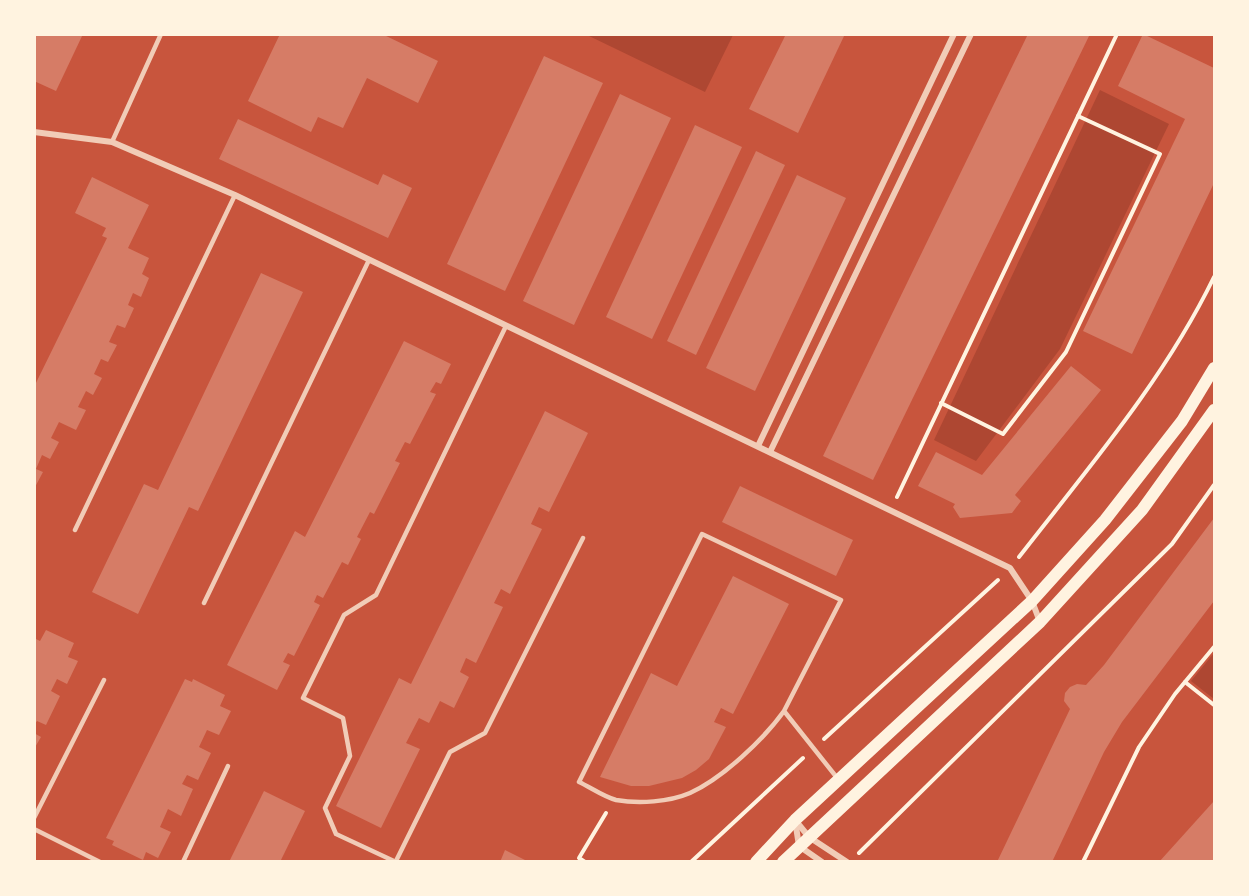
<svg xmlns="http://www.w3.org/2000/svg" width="1249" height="896" font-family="'Titillium Web',sans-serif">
<rect width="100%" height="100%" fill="#c8553d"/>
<g fill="#ae4732">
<path d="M 587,35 L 733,34 L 733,35 L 705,92 Z"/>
<path d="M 1100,90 L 1169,124 L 1060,349 L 976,461 L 934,440 Z"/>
<path d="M 1214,653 L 1214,699 L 1191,681 Z"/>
</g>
<g fill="#d67c66">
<path d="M 34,34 L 83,34 L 56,91 L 34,81 Z"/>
<path d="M 280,34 L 382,34 L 438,61 L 418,103 L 367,78 L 343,128 L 318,117 L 311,132 L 248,101 Z"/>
<path d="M 786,34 L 845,34 L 798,133 L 749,109 Z"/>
<path d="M 1028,34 L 1090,34 L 873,480 L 823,456 Z"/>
<path d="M 1143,34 L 1214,68 L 1214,183 L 1132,354 L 1083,331 L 1185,119 L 1118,86 Z"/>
<path d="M 544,56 L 603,83 L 505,291 L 447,264 Z"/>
<path d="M 620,94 L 671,118 L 574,325 L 523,301 Z"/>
<path d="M 238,119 L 378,185 L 383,174 L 412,188 L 388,238 L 219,159 Z"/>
<path d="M 695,125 L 742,147 L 652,339 L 606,317 Z"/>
<path d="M 756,151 L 785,165 L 696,355 L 667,341 Z"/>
<path d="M 797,175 L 846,198 L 755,391 L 706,368 Z"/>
<path d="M 92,177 L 149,205 L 128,248 L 149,258 L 142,274 L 149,278 L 141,297 L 133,293 L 128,305 L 134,308 L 125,328 L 117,325 L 109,342 L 117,345 L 108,362 L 101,359 L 94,374 L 102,378 L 93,395 L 86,391 L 78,407 L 86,410 L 76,430 L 59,422 L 51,438 L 59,442 L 50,459 L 42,455 L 36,469 L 43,472 L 34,489 L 34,387 L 107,238 L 102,236 L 106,228 L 75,213 Z"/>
<path d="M 261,273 L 303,292 L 198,511 L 189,507 L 138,614 L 92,592 L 144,484 L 158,490 Z"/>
<path d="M 404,341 L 451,364 L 441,384 L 436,382 L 430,392 L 436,394 L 410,444 L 405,442 L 395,461 L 400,463 L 374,514 L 370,512 L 357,537 L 361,539 L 348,565 L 342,562 L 323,598 L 317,595 L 314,602 L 320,605 L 294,656 L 288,653 L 283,662 L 290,665 L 277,690 L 227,665 L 295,531 L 305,537 Z"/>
<path d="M 1071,366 L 1101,390 L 1015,495 L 1021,501 L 1012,513 L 960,518 L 953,507 L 955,504 L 918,486 L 936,452 L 982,475 Z"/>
<path d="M 545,411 L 588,433 L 549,512 L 539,507 L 531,524 L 542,529 L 510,594 L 501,589 L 494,603 L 503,607 L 476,663 L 466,658 L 460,672 L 469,677 L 454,708 L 440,701 L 429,723 L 419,718 L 406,743 L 420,749 L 381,828 L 336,806 L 399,678 L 411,684 Z"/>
<path d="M 740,486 L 853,540 L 836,576 L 722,522 Z"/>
<path d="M 1214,518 L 1214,601 L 1122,722 L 1104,752 L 1052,862 L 997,862 L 1070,709 L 1064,701 L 1065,693 L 1070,687 L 1077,684 L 1086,685 L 1104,665 Z"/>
<path d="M 733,576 L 789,604 L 733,714 L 721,708 L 714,722 L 726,727 L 709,759 L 696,770 L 682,778 L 649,786 L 631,786 L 600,777 L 651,673 L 677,686 Z"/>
<path d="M 46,630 L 74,643 L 68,657 L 78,661 L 67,684 L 57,679 L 51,691 L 60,696 L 46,725 L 37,721 L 34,725 L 34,638 L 40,641 Z"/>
<path d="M 185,679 L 192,682 L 193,679 L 225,695 L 220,706 L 231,711 L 219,735 L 207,730 L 199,747 L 211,753 L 198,780 L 187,775 L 182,784 L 193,789 L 181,816 L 168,809 L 160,827 L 171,832 L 158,858 L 146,852 L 143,860 L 112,845 L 114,841 L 106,838 Z"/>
<path d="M 34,733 L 41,737 L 34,749 Z"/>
<path d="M 264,791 L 305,811 L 280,862 L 229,862 Z"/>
<path d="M 1214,801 L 1214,862 L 1159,862 Z"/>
<path d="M 505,850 L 529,862 L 500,862 Z"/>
</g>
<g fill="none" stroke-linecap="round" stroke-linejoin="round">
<g stroke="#fff3e0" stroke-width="4">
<path d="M 941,403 L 1003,434 L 1066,352 L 1160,154 L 1078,116"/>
<path d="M 897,497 L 1117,34"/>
<path d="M 1019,557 C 1089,467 1164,380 1214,277"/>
<path d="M 1185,682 L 1214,705"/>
<path d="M 824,739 L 998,580"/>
<path d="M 859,853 L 1172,544 L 1214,485"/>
<path d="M 585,862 L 579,858 L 606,813"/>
<path d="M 691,862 L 803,758"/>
<path d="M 1083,862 L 1139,747 L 1175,694 L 1214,647"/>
</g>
<g stroke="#f1ccb7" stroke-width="4.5">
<path d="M 112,142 L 161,34"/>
<path d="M 75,530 L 235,195"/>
<path d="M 204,603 L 369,260"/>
<path d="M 784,711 C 764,739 723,778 690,793 C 669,802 639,804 616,800 C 604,797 590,787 579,782 L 702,534 L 841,600 L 784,711 L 838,779"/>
<path d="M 34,818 L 104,680"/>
<path d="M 34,829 L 100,862"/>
<path d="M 396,861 L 450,752 L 485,733 L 583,538"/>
<path d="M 183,862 L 228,766"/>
<path d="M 396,862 L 336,834 L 325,808 L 350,756 L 343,718 L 303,698 L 344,615 L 376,595 L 506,326"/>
</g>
<g stroke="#f1ccb7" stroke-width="6">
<path d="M 34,132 L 112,142 L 235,195 L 1010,568 L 1032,601 L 1040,622"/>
<path d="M 758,446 L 954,34"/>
<path d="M 770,452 L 971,34"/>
<path d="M 795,820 L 809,837 L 847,862"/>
<path d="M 795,820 L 799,846 L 822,862"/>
</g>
<g stroke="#fff3e0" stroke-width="12">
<path d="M 756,862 L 795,820 L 1032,601 L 1105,520 L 1182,421 L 1214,368"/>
<path d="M 783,862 L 1040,622 L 1142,510 L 1214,410"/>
</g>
</g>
<rect width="1249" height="896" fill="none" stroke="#fff3e0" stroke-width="72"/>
</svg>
